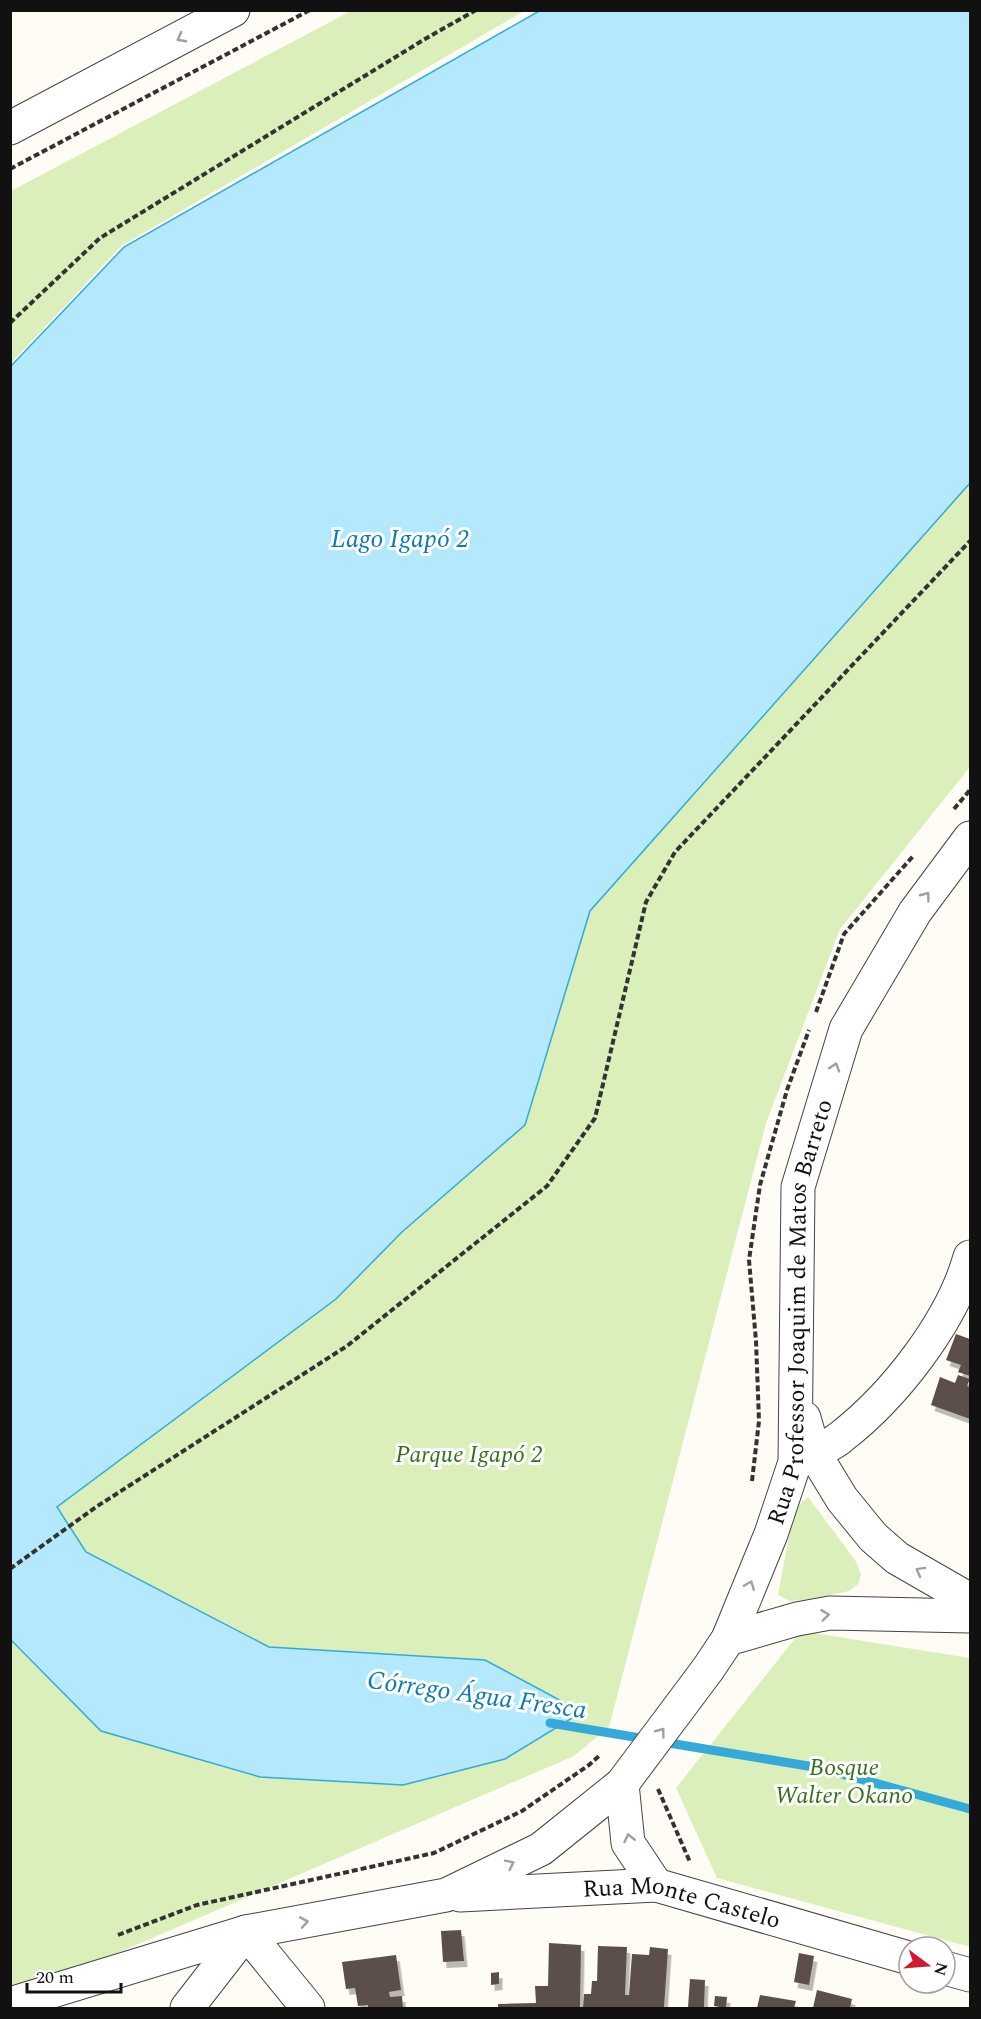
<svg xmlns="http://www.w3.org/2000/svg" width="981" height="2019" font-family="Spectral,serif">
<defs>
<filter id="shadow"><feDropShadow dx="3.5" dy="6" stdDeviation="0" flood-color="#0004"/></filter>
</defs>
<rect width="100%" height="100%" fill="#fffcf5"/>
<g fill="#daefb9">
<path d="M 351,11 L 524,11 L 121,246 L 11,363 L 11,191 Z"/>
<path d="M 970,483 L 970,767 L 840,929 L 766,1123 L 609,1727 L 574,1756 L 11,1999 L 10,1640 L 101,1731 L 485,1660 L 270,1647 L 86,1552 L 57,1507 L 336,1299 L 402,1232 L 525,1125 L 590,911 Z"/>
<path d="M 808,1497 L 855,1560 L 861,1574 L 858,1584 L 849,1591 L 812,1599 L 790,1601 L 778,1595 L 794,1510 Z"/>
<path d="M 801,1631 L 970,1658 L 970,1947 L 717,1878 L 676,1788 Z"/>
</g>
<path fill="#b4e8fc" stroke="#34a9da" stroke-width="1.5" d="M 541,10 L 970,11 L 970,483 L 590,911 L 525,1125 L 402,1232 L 336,1299 L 57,1507 L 86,1552 L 269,1647 L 485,1660 L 582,1712 L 505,1759 L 403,1785 L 260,1777 L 101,1731 L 11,1640 L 11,366 L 124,247 Z"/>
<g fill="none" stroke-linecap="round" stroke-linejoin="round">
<g stroke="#34a9da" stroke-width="9">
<path d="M 550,1723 L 646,1739"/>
<path d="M 663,1742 L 820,1768 L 970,1809"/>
</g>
</g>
<g fill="#5b504c" filter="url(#shadow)">
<path d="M 956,1334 L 970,1339 L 970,1376 L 958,1372 L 961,1365 L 946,1360 Z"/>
<path d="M 958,1375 L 970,1379 L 967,1386 L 970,1387 L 970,1419 L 931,1405 L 940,1377 L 955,1383 Z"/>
<path d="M 461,1930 L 464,1961 L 443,1962 L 441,1931 Z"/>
<path d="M 549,1943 L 581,1945 L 580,2008 L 498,2008 L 498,2004 L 536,2003 L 535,1986 L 548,1986 Z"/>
<path d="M 598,1946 L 627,1947 L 625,1995 L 629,1995 L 632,1954 L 649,1955 L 650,1947 L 668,1949 L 664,2008 L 583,2008 L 584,1994 L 591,1994 L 592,1981 L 597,1981 Z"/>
<path d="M 799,1953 L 814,1956 L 809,1985 L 794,1982 Z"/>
<path d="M 396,1955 L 401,1990 L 389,1992 L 390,1997 L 402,1996 L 403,2008 L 368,2008 L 368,2005 L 358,2006 L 355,1988 L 346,1989 L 342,1962 Z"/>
<path d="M 499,1972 L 499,1984 L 491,1985 L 491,1973 Z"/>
<path d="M 690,1979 L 705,1980 L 704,2008 L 688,2007 Z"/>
<path d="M 817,1990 L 852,1999 L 850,2008 L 813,2008 Z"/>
<path d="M 760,1995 L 796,2001 L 794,2008 L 757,2008 Z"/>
<path d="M 715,1996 L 727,1997 L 726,2008 L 714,2006 Z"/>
</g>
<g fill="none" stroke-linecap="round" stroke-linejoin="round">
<g stroke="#444" stroke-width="35">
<g id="street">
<path d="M 10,128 L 233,10"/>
<path d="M 804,1418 L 814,1453 L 842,1499 L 873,1537 L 897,1558 L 970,1600"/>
<path d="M 814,1453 C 823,1448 833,1444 841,1437 C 894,1396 952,1322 970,1257"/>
<path d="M 728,1639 L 797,1619 L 830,1613 L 970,1616"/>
<path d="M 622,1784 L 628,1843 L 656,1885"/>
<path id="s1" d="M 460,1895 L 656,1885 L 909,1958"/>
<path d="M 246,1932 L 308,2008"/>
<path d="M 945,1968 L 970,1975"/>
<path id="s2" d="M 10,2004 L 246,1932 L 446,1895 L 541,1849 L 622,1784 L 708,1669 L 728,1639 L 771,1534 L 795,1462 L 798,1187 L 846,1029 L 915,912 L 970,838"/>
<path d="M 187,2008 L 246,1932"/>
</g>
</g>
<g stroke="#333" stroke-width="4" stroke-dasharray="6 3" stroke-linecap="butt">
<path d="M 10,169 L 310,10"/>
<path d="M 10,323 L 100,238 L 425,39 L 476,10"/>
<path d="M 954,809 L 970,790"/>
<path d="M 816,1012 L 844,934 L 914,855"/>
<path d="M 752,1481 L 759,1421 L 756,1341 L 749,1260 L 760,1185 L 787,1090 L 809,1030"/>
<path d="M 10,1569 L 96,1507 L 347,1346 L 547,1186 L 595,1118 L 646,902 L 675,852 L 970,541"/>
<path d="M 658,1789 L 690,1862"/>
<path d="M 118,1935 L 197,1905 L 434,1853 L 522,1811 L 589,1765 L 600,1755"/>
</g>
<use href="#street" stroke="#fff" stroke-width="33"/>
</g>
<defs><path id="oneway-chevron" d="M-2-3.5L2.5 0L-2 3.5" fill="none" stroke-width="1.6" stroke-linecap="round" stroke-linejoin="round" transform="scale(1.5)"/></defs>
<g stroke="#a0a0a0">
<use href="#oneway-chevron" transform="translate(181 38) rotate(152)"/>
<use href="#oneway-chevron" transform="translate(926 896) rotate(-53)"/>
<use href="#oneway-chevron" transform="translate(835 1067) rotate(-73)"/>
<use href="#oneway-chevron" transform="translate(920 1571) rotate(-151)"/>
<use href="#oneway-chevron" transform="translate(750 1585) rotate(-68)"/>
<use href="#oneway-chevron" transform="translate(825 1615) rotate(-7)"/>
<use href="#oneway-chevron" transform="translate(661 1732) rotate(-53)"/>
<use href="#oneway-chevron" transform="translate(629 1838) rotate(-103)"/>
<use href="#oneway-chevron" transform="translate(510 1864) rotate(-26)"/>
<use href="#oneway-chevron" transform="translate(304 1922) rotate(-10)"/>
</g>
<g text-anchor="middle" stroke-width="6" stroke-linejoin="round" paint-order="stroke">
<g font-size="24" fill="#111" stroke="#fff">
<text dy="8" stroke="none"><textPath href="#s2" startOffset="1179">Rua Professor Joaquim de Matos Barreto</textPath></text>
<text dy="8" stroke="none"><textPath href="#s1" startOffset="224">Rua Monte Castelo</textPath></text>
</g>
<g font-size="24" font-style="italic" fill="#347119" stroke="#fff">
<text x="469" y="1462">Parque Igapó 2</text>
<text x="844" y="1775">Bosque<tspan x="844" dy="28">Walter Okano</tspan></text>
</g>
<g font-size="26" font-style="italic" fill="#0c7ab1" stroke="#fff">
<text x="400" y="547">Lago Igapó 2</text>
<text transform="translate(477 1694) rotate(8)" y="9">Córrego Água Fresca</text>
</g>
</g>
<rect width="981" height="2019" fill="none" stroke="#111111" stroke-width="24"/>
<g transform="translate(927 1965) rotate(106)"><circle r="28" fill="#ffffff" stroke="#a0a0a0" stroke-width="1.5"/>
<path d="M0-4.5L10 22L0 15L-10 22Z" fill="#d01a35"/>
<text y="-9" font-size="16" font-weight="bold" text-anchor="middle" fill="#111111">N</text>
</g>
<path d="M27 1983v9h94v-9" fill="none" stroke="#111111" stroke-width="3"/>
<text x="36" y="1983" font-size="18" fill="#111111" stroke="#ffffff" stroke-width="4.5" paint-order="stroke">20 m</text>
</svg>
